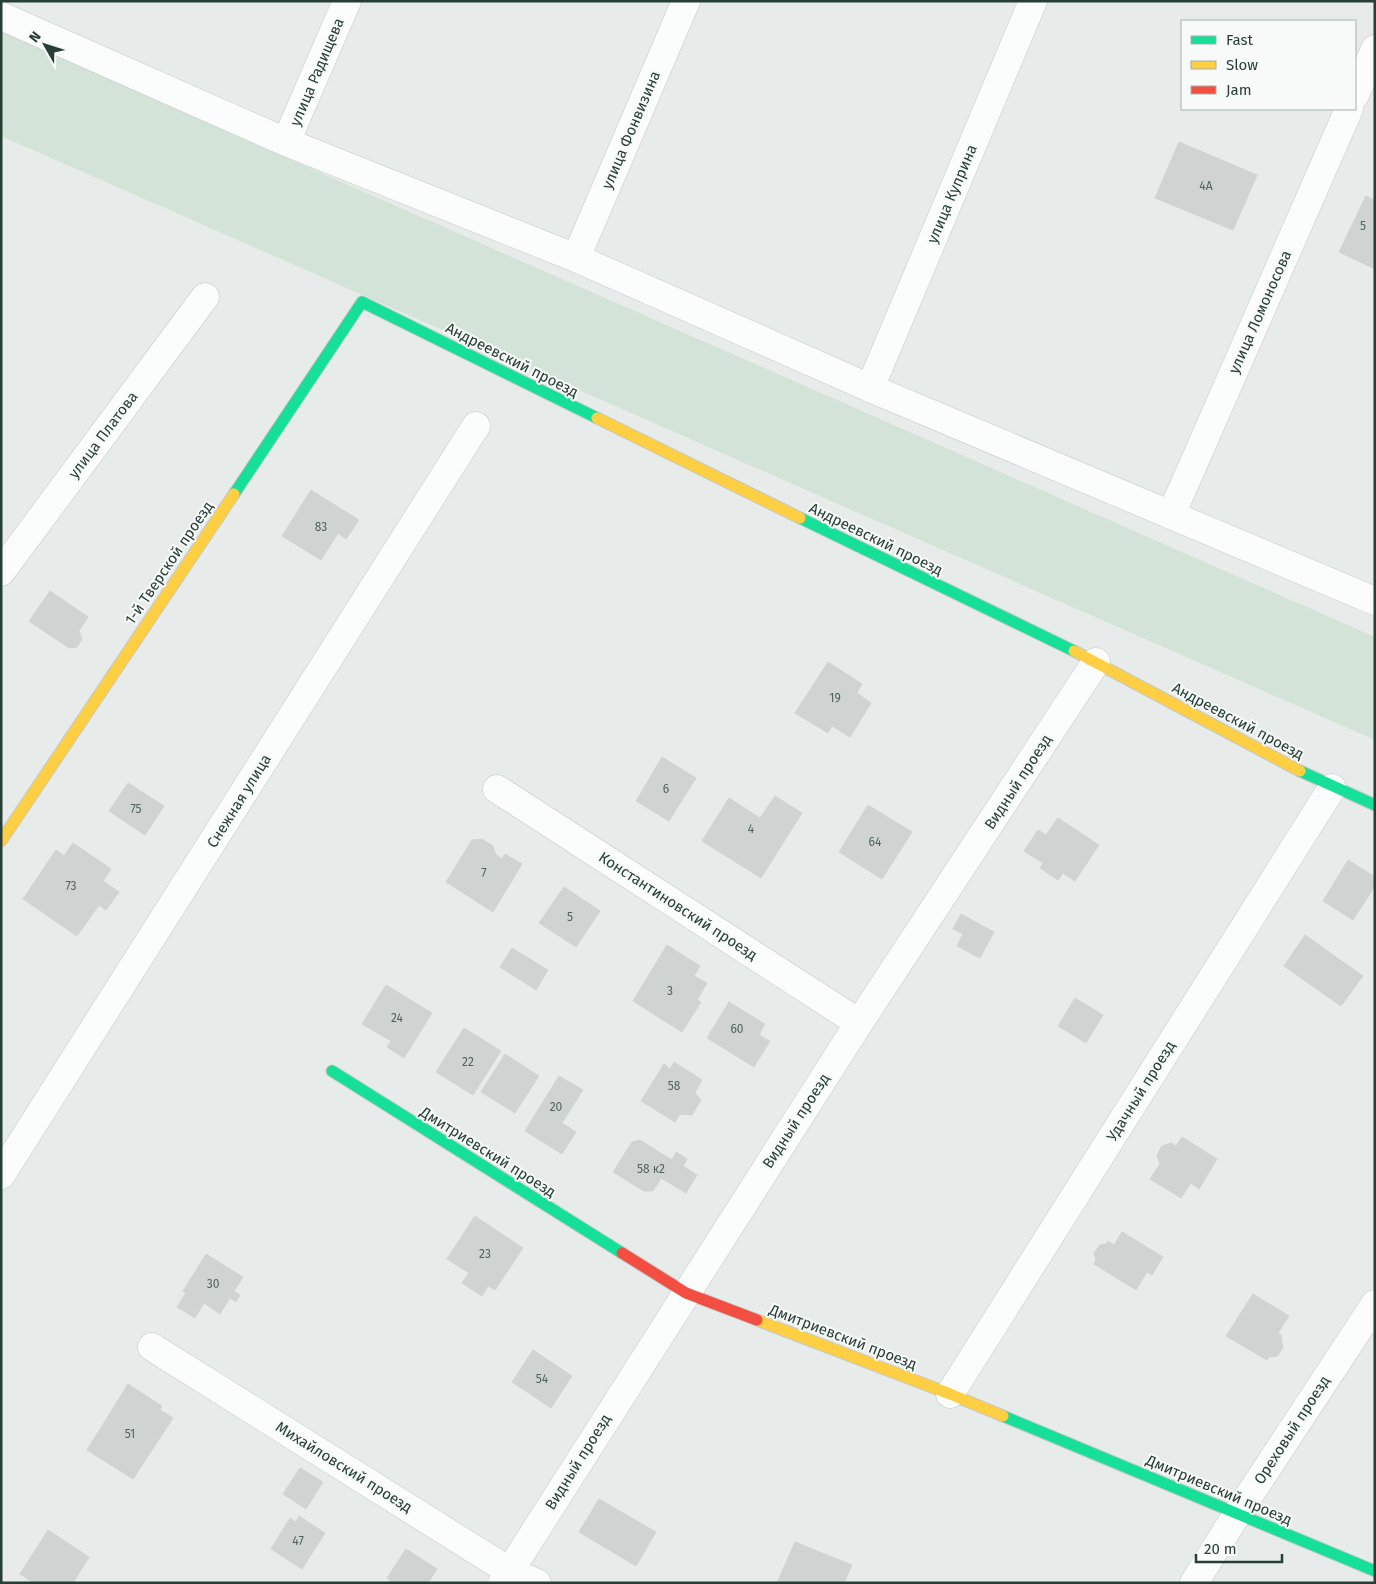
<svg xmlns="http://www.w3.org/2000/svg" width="1376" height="1584" font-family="'Fira Sans',sans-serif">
<rect width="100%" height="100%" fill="#e7ecea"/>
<path fill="#d3e3d7" d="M 1,32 L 1375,637 L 1375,740 L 1,136 Z"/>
<g fill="#cfd3d1" stroke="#d0d5d3">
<path d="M 1179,142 L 1257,175 L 1233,230 L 1155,198 Z"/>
<path d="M 1366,196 L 1375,200 L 1375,269 L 1339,252 Z"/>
<path d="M 311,490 L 359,520 L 346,539 L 338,533 L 321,560 L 282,536 Z"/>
<path d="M 50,591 L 88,617 L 79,631 L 82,639 L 77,647 L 69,648 L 29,621 Z"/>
<path d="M 828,662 L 862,684 L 857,693 L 871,703 L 850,737 L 832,726 L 828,733 L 795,713 Z"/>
<path d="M 662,757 L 696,778 L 669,821 L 636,801 Z"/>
<path d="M 128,783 L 164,806 L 145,835 L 109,811 Z"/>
<path d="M 775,796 L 802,813 L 761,878 L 702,841 L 729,798 L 760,818 Z"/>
<path d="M 868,805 L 912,832 L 882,879 L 839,852 Z"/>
<path d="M 1058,818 L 1099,845 L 1075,881 L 1063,873 L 1058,880 L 1040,868 L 1043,863 L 1024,851 L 1038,830 L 1046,835 Z"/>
<path d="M 482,839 L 493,846 L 496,855 L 502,859 L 505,854 L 522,864 L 493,912 L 446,882 L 472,840 Z"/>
<path d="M 73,843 L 111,869 L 103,881 L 119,892 L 106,910 L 99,905 L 77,936 L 23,899 L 56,850 L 64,856 Z"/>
<path d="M 1348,860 L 1375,877 L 1375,886 L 1353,920 L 1323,901 Z"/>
<path d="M 564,887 L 600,911 L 576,947 L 539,923 Z"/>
<path d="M 961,914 L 994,932 L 980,958 L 957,946 L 963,934 L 953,929 Z"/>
<path d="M 1305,935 L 1363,976 L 1341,1006 L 1284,966 Z"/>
<path d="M 667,945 L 700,966 L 694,976 L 707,983 L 697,1000 L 701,1002 L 682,1032 L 633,1001 Z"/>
<path d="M 512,948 L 548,970 L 536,990 L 500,967 Z"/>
<path d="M 386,985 L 432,1013 L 404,1058 L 387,1047 L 391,1041 L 362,1024 Z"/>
<path d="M 1075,998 L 1103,1015 L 1086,1043 L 1058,1026 Z"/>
<path d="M 729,1002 L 765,1024 L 759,1035 L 770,1041 L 754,1067 L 707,1038 Z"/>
<path d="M 464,1028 L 501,1051 L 473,1095 L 436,1072 Z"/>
<path d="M 505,1054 L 539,1076 L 515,1113 L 481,1092 Z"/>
<path d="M 674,1062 L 702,1080 L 695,1093 L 701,1100 L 692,1115 L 680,1114 L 675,1122 L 641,1101 L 664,1064 L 670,1069 Z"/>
<path d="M 559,1076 L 583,1090 L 562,1123 L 576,1132 L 562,1154 L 525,1131 Z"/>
<path d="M 1182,1137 L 1217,1159 L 1199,1189 L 1191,1183 L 1181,1198 L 1150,1179 L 1160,1164 L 1157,1155 L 1162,1146 L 1171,1143 L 1176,1146 Z"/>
<path d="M 640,1140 L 672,1160 L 676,1152 L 687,1159 L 683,1166 L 697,1175 L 686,1193 L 661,1178 L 653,1191 L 644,1191 L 613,1172 L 632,1142 Z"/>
<path d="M 475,1216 L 523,1248 L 495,1290 L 488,1286 L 482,1296 L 462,1283 L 469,1273 L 447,1259 Z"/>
<path d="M 1122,1232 L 1163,1257 L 1152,1275 L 1147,1272 L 1136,1290 L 1094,1264 L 1096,1260 L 1094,1253 L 1100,1245 L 1106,1244 L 1108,1241 L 1114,1245 Z"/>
<path d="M 206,1254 L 243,1277 L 234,1291 L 240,1295 L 236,1302 L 230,1298 L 220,1314 L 204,1303 L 195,1318 L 177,1307 L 186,1293 L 183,1291 Z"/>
<path d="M 1253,1294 L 1289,1316 L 1278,1333 L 1282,1336 L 1281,1339 L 1283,1348 L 1277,1356 L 1269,1357 L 1267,1360 L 1226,1336 Z"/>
<path d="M 533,1350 L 572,1376 L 551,1408 L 512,1382 Z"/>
<path d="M 128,1384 L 162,1406 L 160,1410 L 173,1418 L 133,1479 L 87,1450 Z"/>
<path d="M 300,1468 L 323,1482 L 306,1509 L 283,1494 Z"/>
<path d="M 599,1499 L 656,1532 L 636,1566 L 579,1532 Z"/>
<path d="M 299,1516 L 325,1533 L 302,1569 L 271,1549 L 290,1518 L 296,1522 Z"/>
<path d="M 48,1530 L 89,1557 L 73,1583 L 34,1583 L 20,1574 Z"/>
<path d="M 795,1542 L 852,1565 L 844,1583 L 777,1583 Z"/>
<path d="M 406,1549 L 437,1569 L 428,1583 L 393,1583 L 387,1578 Z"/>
</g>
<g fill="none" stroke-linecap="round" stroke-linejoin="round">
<g stroke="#c4c9c7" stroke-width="29">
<g id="street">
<path d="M 1,16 L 286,142 L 576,258 L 870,388 L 1375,601"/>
<path d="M 1355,95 L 1375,49"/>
<path d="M 286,142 L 347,1"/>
<path d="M 576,258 L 686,1"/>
<path d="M 870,388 L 1033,1"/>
<path d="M 1171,515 L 1349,109"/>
<path d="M 1,572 L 205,297"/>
<path d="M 497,789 L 859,1023"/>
<path d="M 1,1175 L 476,426"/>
<path d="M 152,1347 L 509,1571 L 537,1583"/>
<path d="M 950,1394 L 1332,788"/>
<path d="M 502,1583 L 859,1023 L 1096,662"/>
<path d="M 1194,1583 L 1237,1514 L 1375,1304"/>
</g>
</g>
<g stroke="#c4c9c7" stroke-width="13">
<g id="fast">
<path d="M 234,494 L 362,302 L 597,418"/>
<path d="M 800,518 L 1074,651"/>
<path d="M 1300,771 L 1375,805"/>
<path d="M 332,1071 L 622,1253"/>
<path d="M 1003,1416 L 1375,1571"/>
</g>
</g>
<g stroke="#c4c9c7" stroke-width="13">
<g id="slow">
<path d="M 597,418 L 800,518"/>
<path d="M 1074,651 L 1300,771"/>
<path d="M 1,841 L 234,494"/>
<path d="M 757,1320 L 950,1394 L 1003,1416"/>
</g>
</g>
<g stroke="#c4c9c7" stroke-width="13">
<path id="jam" d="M 622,1253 L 686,1293 L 757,1320"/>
</g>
<use href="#street" stroke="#fbfcfc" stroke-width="28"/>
<use href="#fast" stroke="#16e098" stroke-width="11"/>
<use href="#slow" stroke="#ffcf43" stroke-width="11"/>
<use href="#jam" stroke="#f24e42" stroke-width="11"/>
</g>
<g text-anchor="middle" stroke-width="4" stroke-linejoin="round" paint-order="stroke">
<g font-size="12" fill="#52645e">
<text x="1206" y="190">4А</text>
<text x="1363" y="230">5</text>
<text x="321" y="531">83</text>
<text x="835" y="702">19</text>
<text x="666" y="793">6</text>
<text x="136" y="813">75</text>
<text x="751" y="833">4</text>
<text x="875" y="846">64</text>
<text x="484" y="877">7</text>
<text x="71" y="890">73</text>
<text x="570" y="921">5</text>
<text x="670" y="995">3</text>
<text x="397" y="1022">24</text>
<text x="737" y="1033">60</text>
<text x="468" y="1066">22</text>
<text x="674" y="1090">58</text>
<text x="556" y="1111">20</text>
<text x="651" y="1173">58 к2</text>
<text x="485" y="1258">23</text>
<text x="213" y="1288">30</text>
<text x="542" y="1383">54</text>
<text x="130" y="1438">51</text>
<text x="298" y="1545">47</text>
</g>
<g font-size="15" fill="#273e37" stroke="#f7faf8">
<text transform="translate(317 72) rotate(-67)" y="5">улица Радищева</text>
<text transform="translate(631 130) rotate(-67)" y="5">улица Фонвизина</text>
<text transform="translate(952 194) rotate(-67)" y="5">улица Куприна</text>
<text transform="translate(1260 312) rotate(-66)" y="5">улица Ломоносова</text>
<text transform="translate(512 360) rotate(27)" y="5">Андреевский проезд</text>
<text transform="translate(103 435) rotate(-53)" y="5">улица Платова</text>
<text transform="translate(876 539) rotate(26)" y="5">Андреевский проезд</text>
<text transform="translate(169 563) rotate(-56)" y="5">1-й Тверской проезд</text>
<text transform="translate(1238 721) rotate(28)" y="5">Андреевский проезд</text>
<text transform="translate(1018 782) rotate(-57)" y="5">Видный проезд</text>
<text transform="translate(239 801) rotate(-58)" y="5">Снежная улица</text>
<text transform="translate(678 906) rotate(33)" y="5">Константиновский проезд</text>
<text transform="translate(1141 1091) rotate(-58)" y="5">Удачный проезд</text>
<text transform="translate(796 1121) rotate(-57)" y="5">Видный проезд</text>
<text transform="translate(488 1152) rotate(32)" y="5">Дмитриевский проезд</text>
<text transform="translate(843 1337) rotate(21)" y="5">Дмитриевский проезд</text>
<text transform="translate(1292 1430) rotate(-57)" y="5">Ореховый проезд</text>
<text transform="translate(578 1462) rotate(-58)" y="5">Видный проезд</text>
<text transform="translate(344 1467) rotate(32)" y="5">Михайловский проезд</text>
<text transform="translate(1219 1490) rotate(23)" y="5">Дмитриевский проезд</text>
</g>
</g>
<rect width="1376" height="1584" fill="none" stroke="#273e37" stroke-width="5"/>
<rect x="1181" y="20" width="175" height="90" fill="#f7faf8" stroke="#a4afab"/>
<rect x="1191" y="36" width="25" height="8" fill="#16e098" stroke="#a4afab"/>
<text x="1226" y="45" font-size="15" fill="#273e37">Fast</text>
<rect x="1191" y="61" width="25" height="8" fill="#ffcf43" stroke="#a4afab"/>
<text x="1226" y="70" font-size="15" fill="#273e37">Slow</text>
<rect x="1191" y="86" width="25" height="8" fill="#f24e42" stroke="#a4afab"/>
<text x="1226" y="95" font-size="15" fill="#273e37">Jam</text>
<g transform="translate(45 45) rotate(309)" stroke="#f7faf8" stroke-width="4" paint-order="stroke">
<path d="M0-4L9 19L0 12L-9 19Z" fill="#273e37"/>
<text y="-8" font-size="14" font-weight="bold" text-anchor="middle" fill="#273e37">N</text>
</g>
<path d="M1196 1554v8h86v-8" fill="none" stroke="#273e37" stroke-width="2.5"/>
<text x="1204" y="1554" font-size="15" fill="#273e37" stroke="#f7faf8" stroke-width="4" paint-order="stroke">20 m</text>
</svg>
